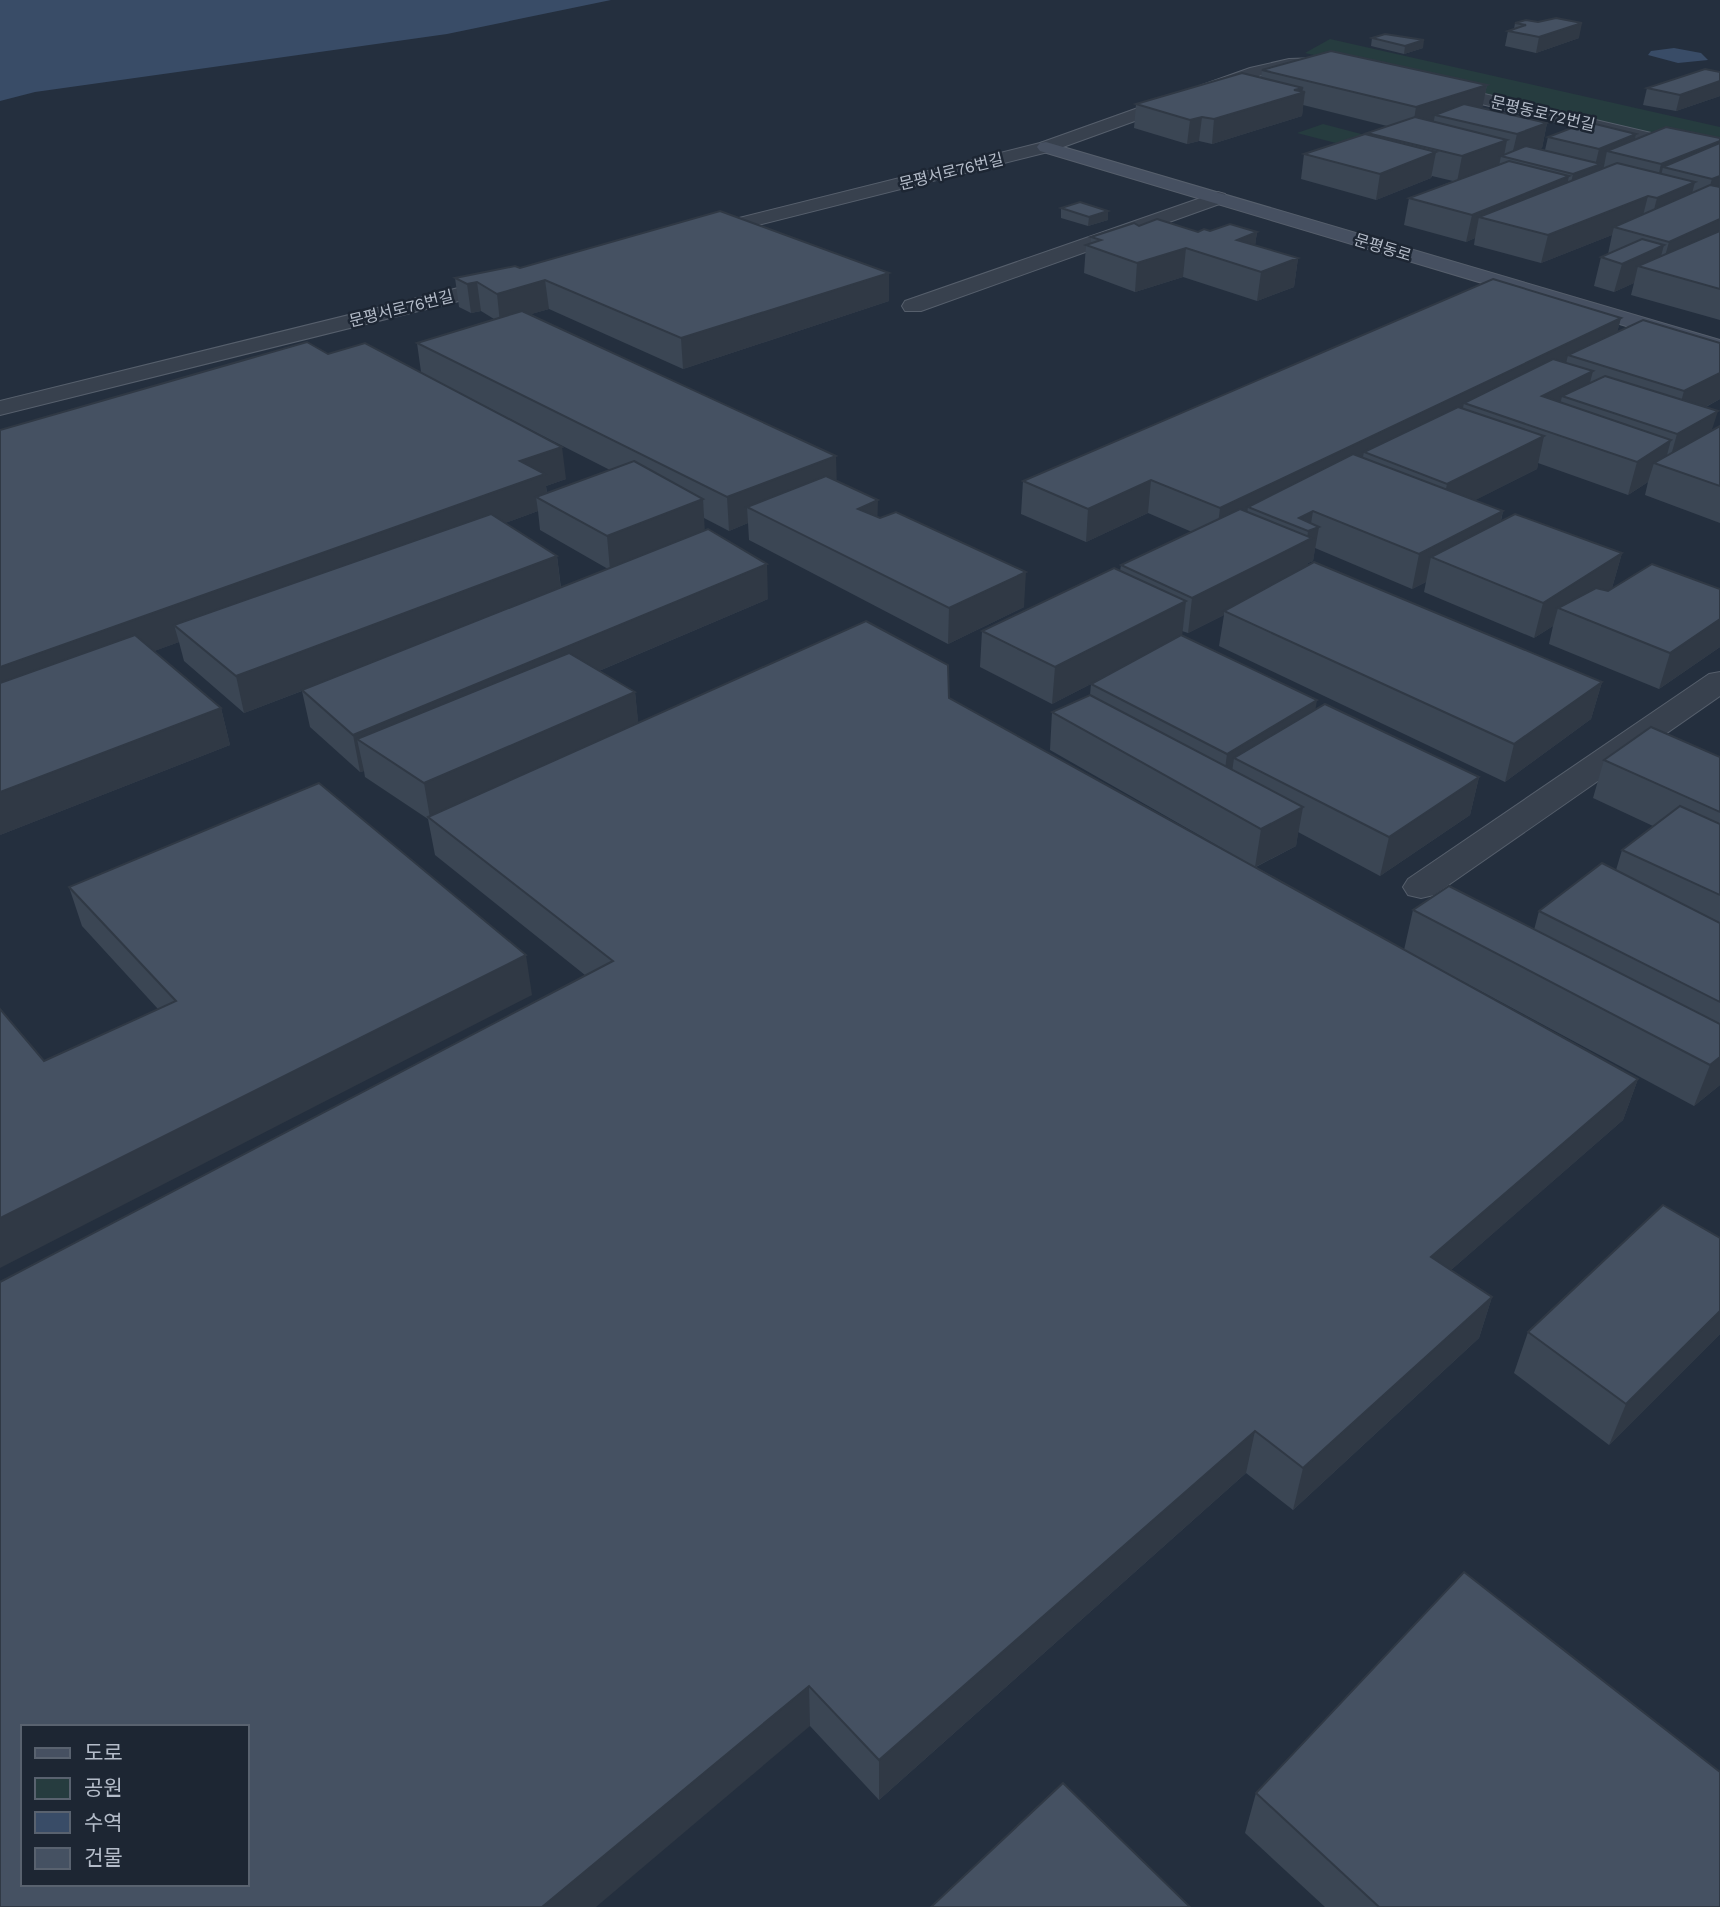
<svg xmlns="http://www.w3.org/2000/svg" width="1720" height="1907" font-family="'Work Sans','Noto Sans KR',sans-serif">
<rect width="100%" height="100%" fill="#242f3e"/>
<g fill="#263c3f">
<path d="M 1330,39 L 1720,127 L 1720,148 L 1305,53 Z"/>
<path d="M 1323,124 L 1388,141 L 1363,150 L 1297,133 Z"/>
</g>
<g fill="#394c67">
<path d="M 0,0 L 611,0 L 447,34 L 35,92 L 0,101 Z"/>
<path d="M 1674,48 L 1701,53 L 1708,60 L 1678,63 L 1648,55 L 1651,51 Z"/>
</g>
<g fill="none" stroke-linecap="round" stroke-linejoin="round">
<g stroke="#565f6c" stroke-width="2">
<g id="minor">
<path d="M 1320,58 L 1349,63 L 1351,66 L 1343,71 L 1310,67 L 1270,72 L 1052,151 L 698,240 L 691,238 L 688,234 L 691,230 L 1040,143 L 1250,68 L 1289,59 Z"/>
<path d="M 1433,82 L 1720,149 L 1720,161 L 1427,91 L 1425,87 L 1427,83 Z"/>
<path d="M 1218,192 L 1225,194 L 1228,198 L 1225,202 L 921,311 L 905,311 L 902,306 L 905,301 Z"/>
<path d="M 507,276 L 515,277 L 518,282 L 515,287 L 0,415 L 0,401 Z"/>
<path d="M 1720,672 L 1720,696 L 1434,895 L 1421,898 L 1408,895 L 1403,887 L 1408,879 L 1709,674 Z"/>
</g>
</g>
<g stroke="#565f6c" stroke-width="2">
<path id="secondary" d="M 1046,142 L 1720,340 L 1720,354 L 1040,151 L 1037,147 L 1040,143 Z"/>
</g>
<use href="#minor" fill="#38414e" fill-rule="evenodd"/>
<use href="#secondary" fill="#465061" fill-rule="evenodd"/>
</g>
<g fill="#3b4654" fill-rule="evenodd">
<path d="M 1515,23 L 1579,38 L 1536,53 L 1505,46 L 1508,31 L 1514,29 Z"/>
<path d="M 1372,38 L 1423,48 L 1404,54 L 1371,46 Z"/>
<path d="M 1262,70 L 1487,85 L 1482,108 L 1547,123 L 1542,148 L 1539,149 L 1545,150 L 1548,137 L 1636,134 L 1635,139 L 1720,138 L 1720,320 L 1631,295 L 1634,283 L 1614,292 L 1594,286 L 1601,257 L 1608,254 L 1612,235 L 1541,263 L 1474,245 L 1475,238 L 1466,242 L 1404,225 L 1409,198 L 1453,181 L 1432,176 L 1431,178 L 1376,200 L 1301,179 L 1304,154 L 1366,134 L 1367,133 L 1387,126 L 1303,105 L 1302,116 L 1212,144 L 1199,141 L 1187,144 L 1134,128 L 1136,104 L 1261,78 Z"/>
<path d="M 1720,72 L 1720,96 L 1676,111 L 1643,105 L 1647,88 Z"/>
<path d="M 1061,208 L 1108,220 L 1088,226 L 1061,218 Z"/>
<path d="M 1139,226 L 1198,232 L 1257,232 L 1255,245 L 1298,258 L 1294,287 L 1257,301 L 1183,277 L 1135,292 L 1084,273 L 1086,245 L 1091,243 L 1091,237 Z"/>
<path d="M 520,268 L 889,301 L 683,369 L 549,309 L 531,314 L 836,481 L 877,517 L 1024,607 L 948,644 L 749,540 L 748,523 L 729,531 L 704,518 L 704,531 L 768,599 L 599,671 L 635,692 L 638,723 L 949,698 L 1234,855 L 1050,750 L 1052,712 L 1090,695 L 1091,684 L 1120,669 L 1052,704 L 980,667 L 982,631 L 1120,571 L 1121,565 L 1192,532 L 1148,513 L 1086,542 L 1021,514 L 1023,481 L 1621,318 L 1617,332 L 1720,343 L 1720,399 L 1706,407 L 1712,431 L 1720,426 L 1720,523 L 1645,495 L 1648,482 L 1628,495 L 1538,463 L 1537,469 L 1475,500 L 1503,511 L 1501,521 L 1622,553 L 1612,588 L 1607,591 L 1720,589 L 1720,647 L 1659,689 L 1549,644 L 1553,626 L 1534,638 L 1424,592 L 1426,582 L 1412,589 L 1315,548 L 1313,561 L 1308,563 L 1307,566 L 1602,682 L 1591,719 L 1505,782 L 1219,646 L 1224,615 L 1188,633 L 1182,631 L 1182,635 L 1316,709 L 1479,777 L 1470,815 L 1380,876 L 1298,832 L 1296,846 L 1256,867 L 1404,950 L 1413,910 L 1534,930 L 1539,911 L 1616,870 L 1622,850 L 1653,826 L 1593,798 L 1604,760 L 1720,757 L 1720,1085 L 1694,1106 L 1408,952 L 1638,1079 L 1623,1120 L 1451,1270 L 1492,1297 L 1479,1338 L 1293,1510 L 1246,1473 L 879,1800 L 810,1726 L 585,975 L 435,855 L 428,819 L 365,777 L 364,771 L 360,772 L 310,727 L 302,691 L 244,713 L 184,661 L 179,642 L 154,651 L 221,708 L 230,745 L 0,835 L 328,354 L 421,372 L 417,343 L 494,319 L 481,311 L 471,313 L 459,307 L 455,278 ZM 485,406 L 539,434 L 610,470 L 547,493 L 546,486 L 566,479 ZM 538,511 L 540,530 L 608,569 L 561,588 L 557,556 L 505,523 Z"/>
<path d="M 69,887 L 532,995 L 44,1061 L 158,1009 L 82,926 Z"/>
<path d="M 1720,1238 L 1720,1334 L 1609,1445 L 1514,1373 L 1528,1332 Z"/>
<path d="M 1256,1793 L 1720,1907 L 1325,1907 L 1245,1833 Z"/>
</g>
<g fill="#303945">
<path d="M 1582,23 L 1579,38 L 1536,53 L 1539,37 Z"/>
<path d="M 1424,40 L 1423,48 L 1404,54 L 1405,46 Z"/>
<path d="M 1720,81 L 1720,96 L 1676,111 L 1680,95 Z"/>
<path d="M 1487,85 L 1482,109 L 1435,115 L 1433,125 L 1412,132 L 1416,107 Z"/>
<path d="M 1303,88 L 1302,93 L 1305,92 L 1302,116 L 1212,144 L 1214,119 Z"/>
<path d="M 1202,117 L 1199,141 L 1187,144 L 1190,120 Z"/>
<path d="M 1547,123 L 1542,148 L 1511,159 L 1517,134 Z"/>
<path d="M 1636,134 L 1631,157 L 1607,151 L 1603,171 L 1567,200 L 1573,174 L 1595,166 L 1599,149 Z"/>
<path d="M 1507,140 L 1504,156 L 1501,156 L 1499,166 L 1457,182 L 1462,156 Z"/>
<path d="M 1720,141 L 1720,154 L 1663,167 L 1658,189 L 1655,191 L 1661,164 Z"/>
<path d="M 1436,152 L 1431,178 L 1376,200 L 1380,174 Z"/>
<path d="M 1569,176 L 1563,203 L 1479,217 L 1475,238 L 1466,242 L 1472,215 Z"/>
<path d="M 1720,176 L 1720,199 L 1704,205 L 1712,179 Z"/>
<path d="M 1695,182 L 1688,209 L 1650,225 L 1657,198 Z"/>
<path d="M 1648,196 L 1641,223 L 1614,227 L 1612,235 L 1541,263 L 1548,235 Z"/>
<path d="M 1108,211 L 1108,220 L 1088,226 L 1089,217 Z"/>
<path d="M 1720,219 L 1720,243 L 1661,270 L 1669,242 Z"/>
<path d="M 1257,232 L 1253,260 L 1237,240 Z"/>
<path d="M 1664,245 L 1657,271 L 1638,266 L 1634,283 L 1614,292 L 1622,264 Z"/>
<path d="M 1186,248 L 1183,277 L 1135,292 L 1137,263 Z"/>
<path d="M 1298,258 L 1294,287 L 1257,301 L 1261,272 Z"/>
<path d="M 889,273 L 889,301 L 683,369 L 681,338 Z"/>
<path d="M 545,280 L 549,309 L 500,323 L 497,294 Z"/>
<path d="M 477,282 L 481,311 L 471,313 L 467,284 Z"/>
<path d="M 1621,318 L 1613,348 L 1568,355 L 1564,372 L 1464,403 L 1460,422 L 1364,452 L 1360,471 L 1248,507 L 1245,527 L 1216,541 L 1220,508 Z"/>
<path d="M 1593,371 L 1585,402 L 1562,396 L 1558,416 L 1534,428 L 1542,396 Z"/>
<path d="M 1720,373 L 1720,399 L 1675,423 L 1684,391 Z"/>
<path d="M 1718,411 L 1708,442 L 1668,466 L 1677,434 Z"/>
<path d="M 1544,436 L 1537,469 L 1440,518 L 1447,484 Z"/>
<path d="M 1671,440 L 1664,466 L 1654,463 L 1648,482 L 1628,495 L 1637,462 Z"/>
<path d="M 562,447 L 566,479 L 546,486 L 548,503 L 536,497 L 538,511 L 190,638 L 174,625 L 179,642 L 0,708 L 0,667 L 520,461 Z"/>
<path d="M 836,456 L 837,489 L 747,507 L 748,523 L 729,531 L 727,497 Z"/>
<path d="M 1151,480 L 1148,513 L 1086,542 L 1088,509 Z"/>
<path d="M 703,499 L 705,533 L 610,570 L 607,536 Z"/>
<path d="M 878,500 L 877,534 L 858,509 Z"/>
<path d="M 1313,511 L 1310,530 L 1319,527 L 1313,561 L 1308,563 L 1306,572 L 1224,611 L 1224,615 L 1188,633 L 1192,598 L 1307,540 L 1308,531 L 1299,518 Z"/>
<path d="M 1503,511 L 1495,544 L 1431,557 L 1426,582 L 1412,589 L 1419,554 Z"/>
<path d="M 1622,553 L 1612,588 L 1572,614 L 1558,608 L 1553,626 L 1534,638 L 1543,603 Z"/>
<path d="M 557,556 L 561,591 L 244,713 L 236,676 Z"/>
<path d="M 767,564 L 768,599 L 389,760 L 357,739 L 364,771 L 360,772 L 353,735 Z"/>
<path d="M 1026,572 L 1024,607 L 948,644 L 949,608 Z"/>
<path d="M 1186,601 L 1182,637 L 1052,704 L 1055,667 Z"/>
<path d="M 1720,619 L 1720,647 L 1659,689 L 1670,653 Z"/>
<path d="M 1602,682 L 1591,719 L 1505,782 L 1514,744 Z"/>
<path d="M 635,692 L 639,729 L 430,818 L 424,783 Z"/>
<path d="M 1317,700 L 1311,737 L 1234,758 L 1230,787 L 1222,792 L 1227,754 Z"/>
<path d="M 221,708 L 230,745 L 0,835 L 0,792 Z"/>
<path d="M 1479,777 L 1470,815 L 1380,876 L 1389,837 Z"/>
<path d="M 1303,807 L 1296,846 L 1255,867 L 1261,829 Z"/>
<path d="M 526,955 L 532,995 L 0,1268 L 0,1218 Z"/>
<path d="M 1720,1057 L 1720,1085 L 1694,1106 L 1710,1065 Z"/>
<path d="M 1638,1079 L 1623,1120 L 1419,1298 L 1431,1257 Z"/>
<path d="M 1492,1297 L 1479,1338 L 1293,1510 L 1303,1468 Z"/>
<path d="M 1720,1311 L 1720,1334 L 1609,1445 L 1626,1404 Z"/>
<path d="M 1255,1431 L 1246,1473 L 879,1800 L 879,1760 Z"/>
<path d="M 809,1686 L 810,1726 L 596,1907 L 542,1907 Z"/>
</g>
<g fill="#455162" stroke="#303945" stroke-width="2" fill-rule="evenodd">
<path d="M 1556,18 L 1582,23 L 1539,37 L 1508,31 L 1526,25 L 1515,23 L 1526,20 L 1538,22 Z"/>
<path d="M 1385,34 L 1424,40 L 1405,46 L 1372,38 Z"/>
<path d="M 1331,51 L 1487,85 L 1416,107 L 1262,70 Z"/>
<path d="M 1705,69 L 1720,72 L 1720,81 L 1680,95 L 1647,88 Z"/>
<path d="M 1242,73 L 1303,88 L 1294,90 L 1305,92 L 1214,119 L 1202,117 L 1190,120 L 1136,104 Z"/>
<path d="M 1464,104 L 1547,123 L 1517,134 L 1435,115 Z"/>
<path d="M 1415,117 L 1507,140 L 1462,156 L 1367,133 Z"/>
<path d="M 1587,122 L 1636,134 L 1599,149 L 1548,137 Z"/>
<path d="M 1666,127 L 1720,138 L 1720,141 L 1661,164 L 1607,151 Z"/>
<path d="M 1365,134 L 1436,152 L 1380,174 L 1304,154 Z"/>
<path d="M 1720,143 L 1720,176 L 1712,179 L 1663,167 Z"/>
<path d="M 1526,146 L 1601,164 L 1573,174 L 1501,156 Z"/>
<path d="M 1509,161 L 1569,176 L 1472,215 L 1409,198 Z"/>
<path d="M 1617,163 L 1695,182 L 1657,198 L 1648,196 L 1548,235 L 1479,217 Z"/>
<path d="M 1710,185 L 1720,187 L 1720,219 L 1669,242 L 1614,227 Z"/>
<path d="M 1080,202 L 1108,211 L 1089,217 L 1061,208 Z"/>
<path d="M 720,211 L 889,273 L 681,338 L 545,280 L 497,294 L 477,282 L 467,284 L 455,278 L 515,266 L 520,268 Z"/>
<path d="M 1157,219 L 1198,232 L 1204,229 L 1210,231 L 1230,224 L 1257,232 L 1237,240 L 1298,258 L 1261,272 L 1186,248 L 1137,263 L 1086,245 L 1101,240 L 1091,237 L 1134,223 L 1139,226 Z"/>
<path d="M 1720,231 L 1720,289 L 1638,266 Z"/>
<path d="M 1642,239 L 1664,245 L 1622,264 L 1601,257 Z"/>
<path d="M 1493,279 L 1621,318 L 1220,508 L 1151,480 L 1088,509 L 1023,481 Z"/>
<path d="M 522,311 L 836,456 L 727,497 L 417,343 Z"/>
<path d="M 1643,320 L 1720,343 L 1720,373 L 1684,391 L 1568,355 Z"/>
<path d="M 307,342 L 328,354 L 365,343 L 562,447 L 520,461 L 545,474 L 0,667 L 0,430 Z"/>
<path d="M 1553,359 L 1593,371 L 1542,396 L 1671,440 L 1637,462 L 1464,403 Z"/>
<path d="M 1605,376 L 1718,411 L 1677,434 L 1562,396 Z"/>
<path d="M 1458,407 L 1544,436 L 1447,484 L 1364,452 Z"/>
<path d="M 1720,426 L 1720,486 L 1654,463 Z"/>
<path d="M 1353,454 L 1503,511 L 1419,554 L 1313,511 L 1299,518 L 1319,527 L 1308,531 L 1248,507 Z"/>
<path d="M 634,461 L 703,499 L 607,536 L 536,497 Z"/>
<path d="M 826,476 L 878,500 L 858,509 L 880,518 L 896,512 L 1026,572 L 949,608 L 747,507 Z"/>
<path d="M 1240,509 L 1312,538 L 1192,598 L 1121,565 Z"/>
<path d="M 491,514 L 557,556 L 236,676 L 174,625 Z"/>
<path d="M 1515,514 L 1622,553 L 1543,603 L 1431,557 Z"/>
<path d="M 708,529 L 767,564 L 353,735 L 302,690 Z"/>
<path d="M 1314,562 L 1602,682 L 1514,744 L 1224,611 Z"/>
<path d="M 1652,564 L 1720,589 L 1720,619 L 1670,653 L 1558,608 L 1596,588 L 1608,591 Z"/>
<path d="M 1114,568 L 1186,601 L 1055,667 L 982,631 Z"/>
<path d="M 866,621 L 948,665 L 949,698 L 1638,1079 L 1431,1257 L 1492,1297 L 1303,1468 L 1255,1431 L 879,1760 L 809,1686 L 542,1907 L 0,1907 L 0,1282 L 613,961 L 428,817 ZM 23,1727 L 247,1727 L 247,1884 L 23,1884 Z"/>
<path d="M 135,635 L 221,708 L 0,792 L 0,683 Z"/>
<path d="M 1181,635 L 1317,700 L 1227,754 L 1091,684 Z"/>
<path d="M 569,653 L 635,692 L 424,783 L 357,739 Z"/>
<path d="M 1090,695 L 1303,807 L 1261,829 L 1052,712 Z"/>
<path d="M 1325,704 L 1479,777 L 1389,837 L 1234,758 Z"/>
<path d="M 1651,727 L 1720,757 L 1720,812 L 1604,760 Z"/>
<path d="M 319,783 L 526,955 L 0,1218 L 0,1009 L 44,1061 L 176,1001 L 69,887 Z"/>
<path d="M 1680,806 L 1720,824 L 1720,895 L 1622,850 Z"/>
<path d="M 1602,863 L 1720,923 L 1720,1002 L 1539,911 Z"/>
<path d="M 1449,886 L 1720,1024 L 1720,1057 L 1710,1065 L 1413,910 Z"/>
<path d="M 1663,1205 L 1720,1238 L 1720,1311 L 1626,1404 L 1528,1332 Z"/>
<path d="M 1464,1572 L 1720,1772 L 1720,1907 L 1379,1907 L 1256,1793 Z"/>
<path d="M 1063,1783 L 1190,1907 L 931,1907 Z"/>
</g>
<g text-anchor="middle" stroke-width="5" stroke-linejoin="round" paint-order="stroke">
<g font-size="16" fill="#b4bcc9" stroke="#1d2633">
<text transform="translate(1543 113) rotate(13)" y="6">문평동로72번길</text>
<text transform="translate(951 171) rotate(-14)" y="6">문평서로76번길</text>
<text transform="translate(1383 247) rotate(17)" y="6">문평동로</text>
<text transform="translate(401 308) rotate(-14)" y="6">문평서로76번길</text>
</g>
</g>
<rect x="21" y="1725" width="228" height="161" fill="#1d2633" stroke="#59626f" stroke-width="2"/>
<rect x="35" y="1748" width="35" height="10" fill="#465061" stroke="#59626f" stroke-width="2"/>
<text x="84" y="1760" font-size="21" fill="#b4bcc9">도로</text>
<rect x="35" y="1778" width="35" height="21" fill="#263c3f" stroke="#59626f" stroke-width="2"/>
<text x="84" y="1795" font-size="21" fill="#b4bcc9">공원</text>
<rect x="35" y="1812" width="35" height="21" fill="#394c67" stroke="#59626f" stroke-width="2"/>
<text x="84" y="1830" font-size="21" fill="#b4bcc9">수역</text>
<rect x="35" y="1848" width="35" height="21" fill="#455162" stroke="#59626f" stroke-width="2"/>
<text x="84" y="1865" font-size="21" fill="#b4bcc9">건물</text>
</svg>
